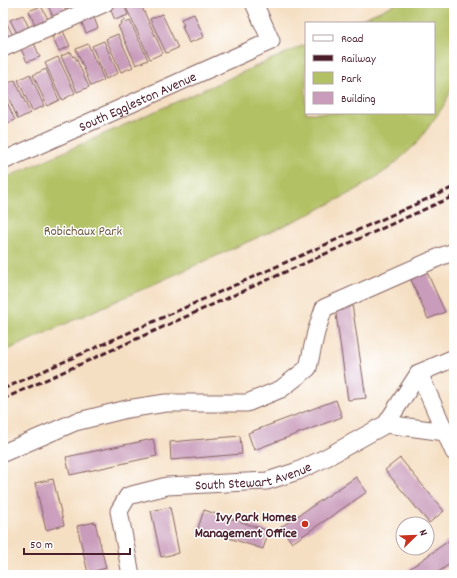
<svg xmlns="http://www.w3.org/2000/svg" width="457" height="578" font-family="Dekko,sans-serif">
<rect width="100%" height="100%" fill="#fff"/>
<filter id="ink" filterUnits="userSpaceOnUse"><feTurbulence type="fractalNoise" baseFrequency=".025" numOctaves="2"/><feDisplacementMap in="SourceGraphic" scale="8" xChannelSelector="R" yChannelSelector="G"/><feConvolveMatrix kernelMatrix="1 2 1 2 8 2 1 2 1" color-interpolation-filters="sRGB"/></filter>
<filter id="wash" filterUnits="userSpaceOnUse"><feTurbulence type="fractalNoise" baseFrequency=".012" numOctaves="4" result="noise"/><feDisplacementMap in="SourceGraphic" scale="16" xChannelSelector="R" yChannelSelector="G"/><feGaussianBlur stdDeviation="0.9" result="paint"/><feColorMatrix in="noise" values="0 0 0 0 0 0 0 0 0 0 0 0 0 0 0 0 0 1.4 0 .05"/><feComposite in="paint" operator="in"/></filter>
<g filter="url(#wash)">
<rect width="100%" height="100%" fill="#f5dfc3"/>
<path fill="#b2c163" stroke="#7e7047" d="M 398,3 L 454,3 L 454,81 L 445,104 L 417,143 L 390,168 L 356,190 L 314,212 L 3,352 L 3,179 L 306,44 L 306,113 L 434,113 L 434,23 L 353,23 Z"/>
<g id="blocks">
<g fill="#c99cbb">
<path d="M 47,3 L 62,3 L 66,11 L 53,17 Z"/>
<path d="M 65,3 L 80,3 L 81,5 L 68,10 Z"/>
<path d="M 122,3 L 123,3 L 128,15 L 115,20 L 110,8 Z"/>
<path d="M 124,3 L 140,3 L 163,53 L 150,59 Z"/>
<path d="M 41,6 L 48,19 L 35,25 L 29,11 Z"/>
<path d="M 162,14 L 178,48 L 166,53 L 150,19 Z"/>
<path d="M 194,14 L 204,37 L 189,43 L 182,26 L 184,26 L 181,19 Z"/>
<path d="M 23,15 L 29,28 L 17,33 L 10,20 Z"/>
<path d="M 93,15 L 98,28 L 86,33 L 81,21 Z"/>
<path d="M 125,20 L 126,23 L 130,21 L 148,60 L 136,65 L 118,26 L 122,24 L 121,22 Z"/>
<path d="M 7,23 L 13,36 L 3,40 L 3,24 Z"/>
<path d="M 63,31 L 70,46 L 59,51 L 52,37 Z"/>
<path d="M 118,34 L 133,67 L 121,72 L 106,39 Z"/>
<path d="M 104,41 L 118,73 L 106,79 L 92,46 Z"/>
<path d="M 34,43 L 40,57 L 27,62 L 21,49 Z"/>
<path d="M 88,44 L 96,63 L 97,63 L 104,80 L 91,86 L 76,49 Z"/>
<path d="M 71,52 L 73,57 L 75,56 L 89,87 L 77,92 L 61,56 Z"/>
<path d="M 58,57 L 75,93 L 62,100 L 45,63 Z"/>
<path d="M 46,69 L 59,100 L 47,106 L 33,75 Z"/>
<path d="M 30,74 L 44,106 L 32,111 L 18,80 Z"/>
<path d="M 15,80 L 30,113 L 18,119 L 3,86 Z"/>
<path d="M 3,93 L 15,120 L 4,125 L 3,124 Z"/>
<path d="M 425,268 L 445,312 L 428,319 L 409,275 Z"/>
<path d="M 352,304 L 366,398 L 348,400 L 335,307 Z"/>
<path d="M 336,400 L 342,417 L 254,450 L 248,433 Z"/>
<path d="M 240,436 L 242,454 L 171,460 L 170,442 Z"/>
<path d="M 153,439 L 157,456 L 70,475 L 66,457 Z"/>
<path d="M 400,458 L 444,511 L 429,523 L 385,470 Z"/>
<path d="M 356,477 L 367,492 L 292,543 L 281,527 Z"/>
<path d="M 53,479 L 64,525 L 46,530 L 35,483 Z"/>
<path d="M 170,507 L 179,553 L 161,557 L 151,511 Z"/>
<path d="M 204,510 L 269,531 L 263,549 L 198,528 Z"/>
<path d="M 95,522 L 106,568 L 88,573 L 77,526 Z"/>
<path d="M 454,537 L 454,561 L 434,575 L 401,575 Z"/>
</g>
</g>
</g>
<g filter="url(#ink)">
<use href="#blocks" fill-opacity="0" stroke="#866260" stroke-width="1"/>
<g fill="none" stroke-linecap="round" stroke-linejoin="round">
<g stroke="#866260" stroke-width="19">
<g id="minor">
<path d="M 3,48 L 105,3"/>
<path id="s1" d="M 3,161 L 271,41 L 254,3"/>
<path d="M 419,373 L 454,452"/>
<path d="M 386,424 L 445,432"/>
<path d="M 3,453 L 75,422 L 127,409 L 166,403 L 247,403 L 281,389 L 308,368 L 316,332 L 324,308 L 442,256 L 454,252"/>
<path id="s2" d="M 131,575 L 119,511 L 128,496 L 167,486 L 267,481 L 298,471 L 327,457 L 386,424 L 419,373 L 454,358"/>
</g>
</g>
<use href="#minor" stroke="#fff" stroke-width="17"/>
<g stroke="#4a1f2b" stroke-width="3" stroke-dasharray="6 3" stroke-linecap="butt">
<path d="M 3,389 L 454,187"/>
<path d="M 3,399 L 454,196"/>
</g>
</g>
</g>
<circle fill="#c8321e" stroke="#fff" stroke-width="1.5" cx="305" cy="524" r="4"/>
<g text-anchor="middle" stroke-width="3" stroke-linejoin="round" paint-order="stroke">
<g font-size="14" fill="#4a1f2b" stroke="#fff">
<text dy="5" stroke="none"><textPath href="#s1" startOffset="147">South Eggleston Avenue</textPath></text>
<text dy="5" stroke="none"><textPath href="#s2" startOffset="210">South Stewart Avenue</textPath></text>
</g>
<g font-size="14" fill="#6e583f" stroke="#fff">
<text x="83" y="235">Robichaux Park</text>
</g>
<g font-size="14" font-weight="bold" fill="#4a1f2b" stroke="#fff" text-anchor="end">
<text x="297" y="521">Ivy Park Homes<tspan x="297" dy="16">Management Office</tspan></text>
</g>
</g>
<rect width="457" height="578" fill="none" stroke="#fff" stroke-width="16"/>
<rect x="305" y="22" width="130" height="92" fill="#ffffff" stroke="#b7a5aa"/>
<rect x="313" y="35" width="20" height="6" fill="#ffffff" stroke="#b7a5aa"/>
<text x="341" y="42" font-size="12" fill="#4a1f2b">Road</text>
<rect x="313" y="55" width="20" height="6" fill="#4a1f2b" stroke="#b7a5aa"/>
<text x="341" y="62" font-size="12" fill="#4a1f2b">Railway</text>
<rect x="313" y="72" width="20" height="12" fill="#b2c163" stroke="#b7a5aa"/>
<text x="341" y="82" font-size="12" fill="#4a1f2b">Park</text>
<rect x="313" y="92" width="20" height="12" fill="#c99cbb" stroke="#b7a5aa"/>
<text x="341" y="102" font-size="12" fill="#4a1f2b">Building</text>
<g transform="translate(415 536) rotate(67)"><circle r="19" fill="#ffffff" stroke="#b7a5aa"/>
<path d="M0-3L7 15L0 10L-7 15Z" fill="#c8321e"/>
<text y="-6" font-size="11" font-weight="bold" text-anchor="middle" fill="#4a1f2b">N</text>
</g>
<path d="M24 548v6h106v-6" fill="none" stroke="#4a1f2b" stroke-width="2"/>
<text x="30" y="548" font-size="12" fill="#4a1f2b" stroke="#ffffff" stroke-width="3" paint-order="stroke">50 m</text>
</svg>
